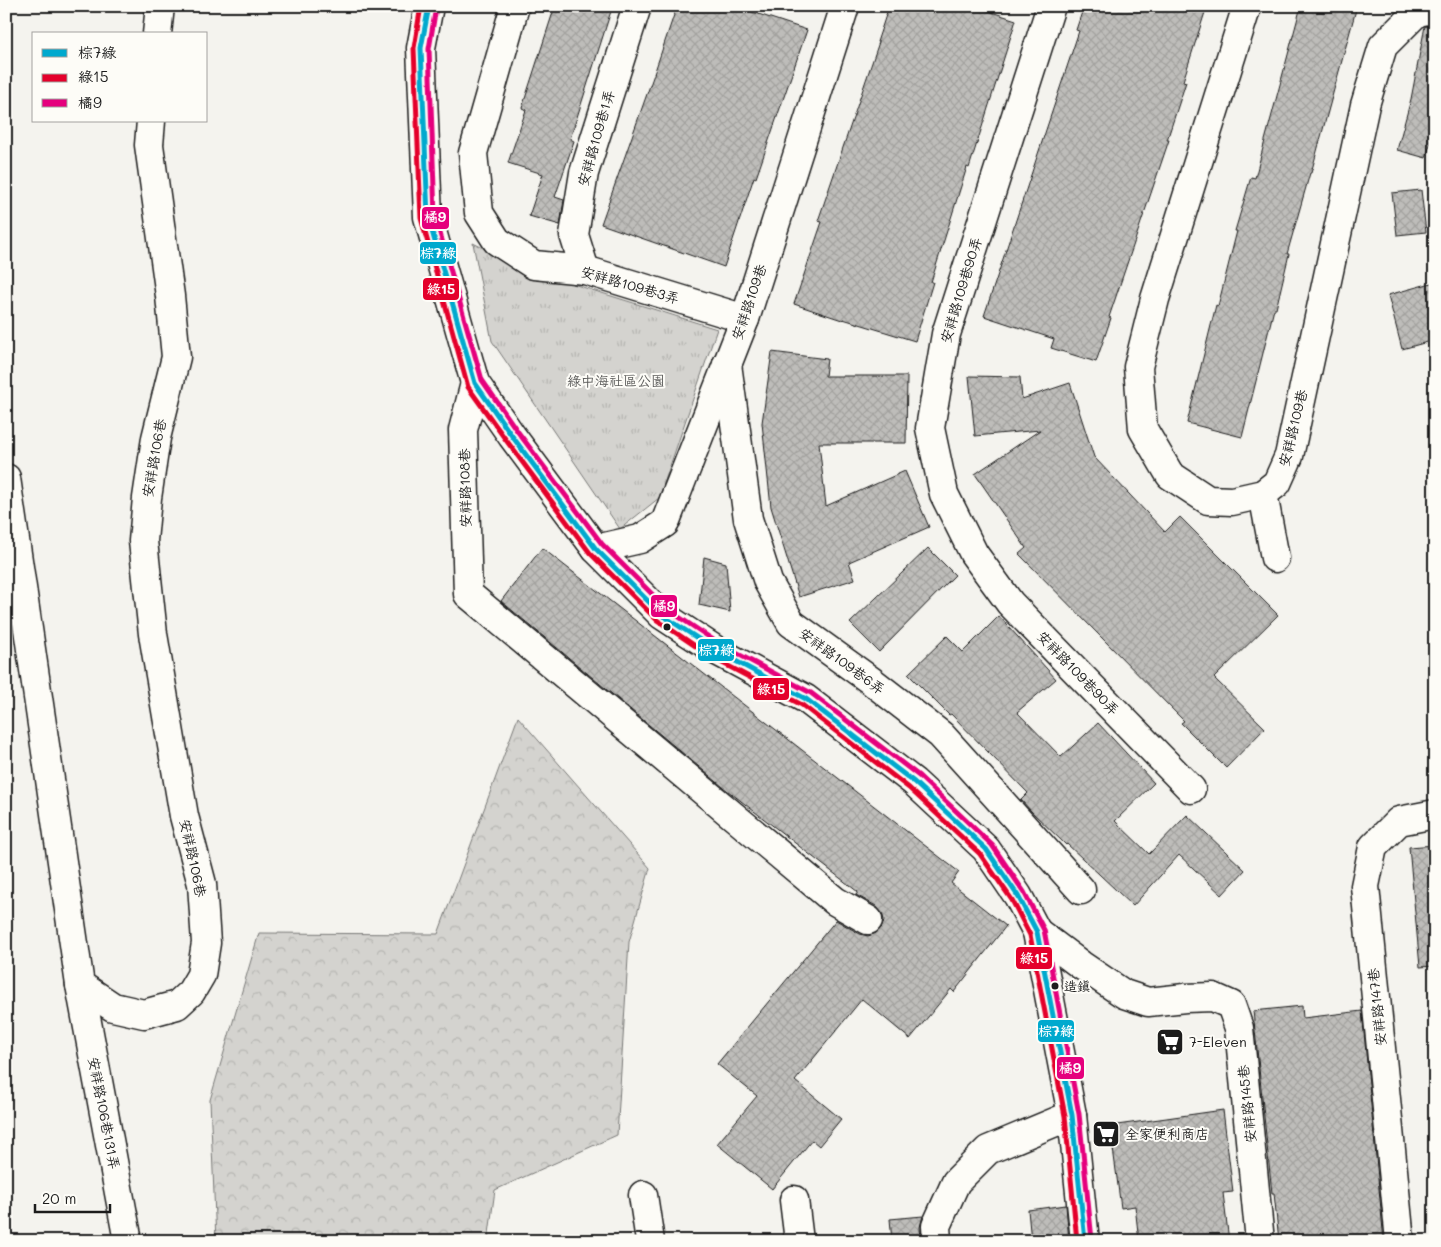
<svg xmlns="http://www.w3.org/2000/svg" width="1441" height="1247" font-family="Mali,'LXGW WenKai TC',sans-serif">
<defs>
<pattern id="forest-crowns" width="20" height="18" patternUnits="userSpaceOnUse" patternTransform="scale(1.25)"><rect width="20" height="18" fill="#d4d3cf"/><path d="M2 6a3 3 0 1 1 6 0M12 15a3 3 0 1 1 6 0" fill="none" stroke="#b5b5b1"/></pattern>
<pattern id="park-tufts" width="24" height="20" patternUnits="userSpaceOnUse" patternTransform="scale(1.25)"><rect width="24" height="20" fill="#d4d3cf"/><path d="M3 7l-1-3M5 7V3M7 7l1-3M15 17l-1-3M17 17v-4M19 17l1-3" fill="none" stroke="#b5b5b1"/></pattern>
<pattern id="building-cross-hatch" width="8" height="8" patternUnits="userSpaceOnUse" patternTransform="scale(1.25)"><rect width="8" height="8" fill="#bebdba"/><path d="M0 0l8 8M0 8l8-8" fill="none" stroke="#a3a29f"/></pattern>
</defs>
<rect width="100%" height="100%" fill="#f4f3ee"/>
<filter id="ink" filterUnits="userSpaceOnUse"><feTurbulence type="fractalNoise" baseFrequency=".02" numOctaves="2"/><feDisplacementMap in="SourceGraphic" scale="10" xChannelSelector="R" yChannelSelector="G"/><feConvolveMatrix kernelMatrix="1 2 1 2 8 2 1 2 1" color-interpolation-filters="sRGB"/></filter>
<g filter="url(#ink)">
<path fill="url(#forest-crowns)" stroke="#787876" d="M 518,717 L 650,868 L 629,942 L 617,1135 L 495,1190 L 488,1241 L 216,1241 L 210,1100 L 259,933 L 438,934 Z"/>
<path fill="url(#park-tufts)" stroke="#787876" d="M 473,243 L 528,270 L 717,329 L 659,498 L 620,529 L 492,341 Z"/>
<g fill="url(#building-cross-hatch)" stroke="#1c1c1c">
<path d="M 555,6 L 595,6 L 611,11 L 570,139 L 574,141 L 555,197 L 564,200 L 560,225 L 529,216 L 543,174 L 508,163 L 526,110 L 522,108 Z"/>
<path d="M 677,6 L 734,6 L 807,30 L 756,178 L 754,177 L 724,267 L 601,224 L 653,77 Z"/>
<path d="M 889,6 L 973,6 L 1016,20 L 969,168 L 967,167 L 931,282 L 933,282 L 915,341 L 843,319 L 842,320 L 794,304 L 822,222 L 818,221 L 879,42 L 877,42 Z"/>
<path d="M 1084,6 L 1207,6 L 1183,81 L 1186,82 L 1167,140 L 1169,140 L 1109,317 L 1111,318 L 1096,362 L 1051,348 L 1054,339 L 984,316 L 1079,31 L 1076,30 Z"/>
<path d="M 1301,6 L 1357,6 L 1311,173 L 1310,173 L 1287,254 L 1289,254 L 1276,309 L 1274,309 L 1242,437 L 1187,423 L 1216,305 L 1218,306 L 1237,231 L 1235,231 L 1251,177 L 1255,178 Z"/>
<path d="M 1425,26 L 1435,27 L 1435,127 L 1426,158 L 1397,150 L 1411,99 Z"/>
<path d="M 1421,190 L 1426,232 L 1397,235 L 1392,193 Z"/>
<path d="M 1435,282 L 1435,340 L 1402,349 L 1388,295 Z"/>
<path d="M 772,352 L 827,359 L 825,376 L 907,376 L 906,443 L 819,443 L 826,506 L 905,471 L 929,527 L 849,562 L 855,579 L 799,597 L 771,507 L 762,423 Z"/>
<path d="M 969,376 L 1020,377 L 1022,399 L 1070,383 L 1094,457 L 1165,532 L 1180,517 L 1278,615 L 1214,678 L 1265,728 L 1226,768 L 1181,723 L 1184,721 L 1019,554 L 1026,548 L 975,474 L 1040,430 L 975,436 Z"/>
<path d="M 542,548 L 959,872 L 951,883 L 1006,926 L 954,992 L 951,989 L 910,1039 L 862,999 L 795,1081 L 841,1119 L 819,1146 L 812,1140 L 772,1189 L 717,1144 L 757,1096 L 717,1064 L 836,920 L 860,934 L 868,936 L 876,933 L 882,927 L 884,920 L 882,913 L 876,906 L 856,895 L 858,892 L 723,787 L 501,601 Z"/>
<path d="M 928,548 L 955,575 L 879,652 L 850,623 Z"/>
<path d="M 704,557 L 726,563 L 730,612 L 699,605 Z"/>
<path d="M 999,616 L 1056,679 L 1017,712 L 1061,757 L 1098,723 L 1154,783 L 1115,821 L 1149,854 L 1187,815 L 1245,870 L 1222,895 L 1179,855 L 1133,906 L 1067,844 L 1066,845 L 1031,811 L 1021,800 L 1028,793 L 951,714 L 949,715 L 908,674 L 947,636 L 963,652 Z"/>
<path d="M 1435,845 L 1435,966 L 1420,967 L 1409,847 Z"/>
<path d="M 1302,1006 L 1303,1018 L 1362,1011 L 1384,1241 L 1279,1241 L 1274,1193 L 1272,1193 L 1253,1011 Z"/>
<path d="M 1223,1110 L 1233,1192 L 1223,1193 L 1229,1241 L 1139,1241 L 1135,1206 L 1121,1208 L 1110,1126 Z"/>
<path d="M 1066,1205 L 1069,1241 L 1031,1241 L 1028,1210 Z"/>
<path d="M 923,1216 L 920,1227 L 921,1241 L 892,1241 L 890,1219 Z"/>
</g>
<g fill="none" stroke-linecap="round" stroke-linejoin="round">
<g stroke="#1c1c1c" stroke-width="31">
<g id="minor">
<path d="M 429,6 L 421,48 L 428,217 L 475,383 L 512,436 L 596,549 L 662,615 L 717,651 L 806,699 L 914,782 L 986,849 L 1018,896 L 1037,932 L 1072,1115 L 1085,1241"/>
<path d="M 515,6 L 473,153 L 479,213 L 497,241 L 534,265 L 585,270 L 745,319"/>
<path d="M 1051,6 L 946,334 L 930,428 L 944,494 L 974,554 L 1010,603 L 1191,789"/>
<path d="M 1247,6 L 1155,299 L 1138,367 L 1143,429 L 1170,475 L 1208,500 L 1232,501 L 1263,494 L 1277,483 L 1289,456 L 1365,105 L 1383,46 L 1417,12 L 1435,9"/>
<path d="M 157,34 L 160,6"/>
<path d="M 585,270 L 574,235 L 584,173 L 637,6"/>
<path d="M 727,364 L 748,519 L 768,582 L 791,623 L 870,680 L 941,735 L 1081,890"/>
<path d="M 475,383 L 463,430 L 468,594 L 835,901 L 868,920"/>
<path d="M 6,478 L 80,985 L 113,1007 L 144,1014 L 177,1005 L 191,992 L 201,975 L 206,943 L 202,884 L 184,816 L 153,634 L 143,541 L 147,498 L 156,438 L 176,357 L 170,296 L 149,145 L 151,121"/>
<path d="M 1263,494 L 1275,558"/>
<path d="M 596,549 L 640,539 L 665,523 L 745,319 L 845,6"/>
<path d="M 1037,932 L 1081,965 L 1124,994 L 1148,1002 L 1185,998 L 1213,997 L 1231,1005 L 1239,1028 L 1260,1241"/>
<path d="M 80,985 L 128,1241"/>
<path d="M 643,1195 L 650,1241"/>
<path d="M 794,1200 L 799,1241"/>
<path d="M 937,1241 L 936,1226 L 956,1182 L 988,1150 L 1072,1115"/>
<path d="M 1400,1241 L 1365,886 L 1373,847 L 1399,821 L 1435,814"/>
</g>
</g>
<use href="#minor" stroke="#fdfcf7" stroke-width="28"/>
<g stroke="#fdfcf7" stroke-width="9">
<path id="bus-1" d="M 429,6 L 421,48 L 428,217 L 475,383 L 512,436 L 596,549 L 662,615 L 717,651 L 806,699 L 914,782 L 986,849 L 1018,896 L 1037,932 L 1072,1115 L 1085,1241"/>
</g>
<g stroke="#fdfcf7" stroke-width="9">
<path id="bus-2" d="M 421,6 L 414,48 L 421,218 L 468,387 L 506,440 L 590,553 L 657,620 L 713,658 L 802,705 L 909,788 L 980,854 L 1012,900 L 1030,935 L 1065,1116 L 1077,1241"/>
</g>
<g stroke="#fdfcf7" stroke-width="9">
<path id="bus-3" d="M 436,7 L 429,49 L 435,216 L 482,380 L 518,432 L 602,544 L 667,609 L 721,645 L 811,693 L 919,776 L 992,845 L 1024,892 L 1044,930 L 1079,1114 L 1092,1240"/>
</g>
<use href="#bus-1" stroke="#00a9ce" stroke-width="5"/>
<use href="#bus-2" stroke="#e4002b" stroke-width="5"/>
<use href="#bus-3" stroke="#e5007d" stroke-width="5"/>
</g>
</g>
<defs>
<g id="supermarket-square" transform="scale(1.4375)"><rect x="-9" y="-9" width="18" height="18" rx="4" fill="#1c1c1c" stroke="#fdfcf7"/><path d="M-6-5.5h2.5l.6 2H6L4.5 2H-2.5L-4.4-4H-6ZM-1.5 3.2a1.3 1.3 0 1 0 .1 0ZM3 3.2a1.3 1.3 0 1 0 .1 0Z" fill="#fff"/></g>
</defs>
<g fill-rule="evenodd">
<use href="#supermarket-square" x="1170" y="1042"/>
<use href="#supermarket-square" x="1106" y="1134"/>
</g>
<g fill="#1c1c1c" stroke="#fdfcf7" stroke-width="2">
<circle cx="667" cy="627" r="4.5"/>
<circle cx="1055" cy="986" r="4.5"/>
</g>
<g text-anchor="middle" stroke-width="4" stroke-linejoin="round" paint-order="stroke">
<g font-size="13" fill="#1c1c1c" stroke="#fdfcf7" text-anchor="start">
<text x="1064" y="991">造鎮</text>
</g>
<g font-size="14" fill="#1c1c1c" stroke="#fdfcf7">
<text transform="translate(596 138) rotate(-74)" y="5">安祥路109巷1弄</text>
<text transform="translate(630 285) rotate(16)" y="5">安祥路109巷3弄</text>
<text transform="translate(961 290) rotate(-73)" y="5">安祥路109巷90弄</text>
<text transform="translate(749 302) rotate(-71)" y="5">安祥路109巷</text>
<text transform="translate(1293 428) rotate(-76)" y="5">安祥路109巷</text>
<text transform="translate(154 458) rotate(-80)" y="5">安祥路106巷</text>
<text transform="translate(465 488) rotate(-91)" y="5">安祥路108巷</text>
<text transform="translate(842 661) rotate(36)" y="5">安祥路109巷6弄</text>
<text transform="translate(1078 673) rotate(46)" y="5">安祥路109巷90弄</text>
<text transform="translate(193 858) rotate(78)" y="5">安祥路106巷</text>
<text transform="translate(1377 1007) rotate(-96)" y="5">安祥路147巷</text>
<text transform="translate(1247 1104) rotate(-96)" y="5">安祥路145巷</text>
<text transform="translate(104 1113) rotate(79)" y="5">安祥路106巷131弄</text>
</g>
<g font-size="14" fill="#5c5c5b" stroke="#fdfcf7">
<text x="616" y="386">綠中海社區公園</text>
</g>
<g font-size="14" fill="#1c1c1c" stroke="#fdfcf7" text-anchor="start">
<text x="1189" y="1047">7-Eleven</text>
<text x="1125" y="1139">全家便利商店</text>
</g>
</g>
<g stroke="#fdfcf7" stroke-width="2">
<rect x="421" y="206" width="29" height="24" rx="5" fill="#e5007d"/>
<rect x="419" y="241" width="38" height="24" rx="5" fill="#00a9ce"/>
<rect x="422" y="277" width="38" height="24" rx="5" fill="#e4002b"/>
<rect x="650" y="594" width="28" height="24" rx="5" fill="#e5007d"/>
<rect x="697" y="638" width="38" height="24" rx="5" fill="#00a9ce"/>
<rect x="752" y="677" width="38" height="24" rx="5" fill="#e4002b"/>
<rect x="1015" y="946" width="38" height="24" rx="5" fill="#e4002b"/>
<rect x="1037" y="1019" width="38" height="24" rx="5" fill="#00a9ce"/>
<rect x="1056" y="1056" width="29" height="24" rx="5" fill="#e5007d"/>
</g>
<g font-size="14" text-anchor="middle" font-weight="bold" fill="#fff">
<text x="435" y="222">橘9</text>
<text x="438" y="258">棕7綠</text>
<text x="441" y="294">綠15</text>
<text x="664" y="611">橘9</text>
<text x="716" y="655">棕7綠</text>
<text x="771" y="694">綠15</text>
<text x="1034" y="963">綠15</text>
<text x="1056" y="1036">棕7綠</text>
<text x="1070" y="1073">橘9</text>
</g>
<rect width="1441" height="1247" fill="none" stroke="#fdfcf7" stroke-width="25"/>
<rect x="12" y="12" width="1416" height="1222" fill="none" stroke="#1c1c1c" stroke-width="2" filter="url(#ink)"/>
<rect x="32" y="32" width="175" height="90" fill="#fdfcf7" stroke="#a3a29f"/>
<rect x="42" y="49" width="25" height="8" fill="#00a9ce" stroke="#a3a29f"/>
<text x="78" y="58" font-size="15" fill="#1c1c1c">棕7綠</text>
<rect x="42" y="74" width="25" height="8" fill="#e4002b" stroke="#a3a29f"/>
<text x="78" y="82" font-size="15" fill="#1c1c1c">綠15</text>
<rect x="42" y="99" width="25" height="8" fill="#e5007d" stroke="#a3a29f"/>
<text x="78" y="108" font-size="15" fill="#1c1c1c">橘9</text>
<path d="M35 1204v8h75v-8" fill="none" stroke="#1c1c1c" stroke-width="2.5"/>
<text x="42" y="1204" font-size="15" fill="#1c1c1c" stroke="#fdfcf7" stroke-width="4" paint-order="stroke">20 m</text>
</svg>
